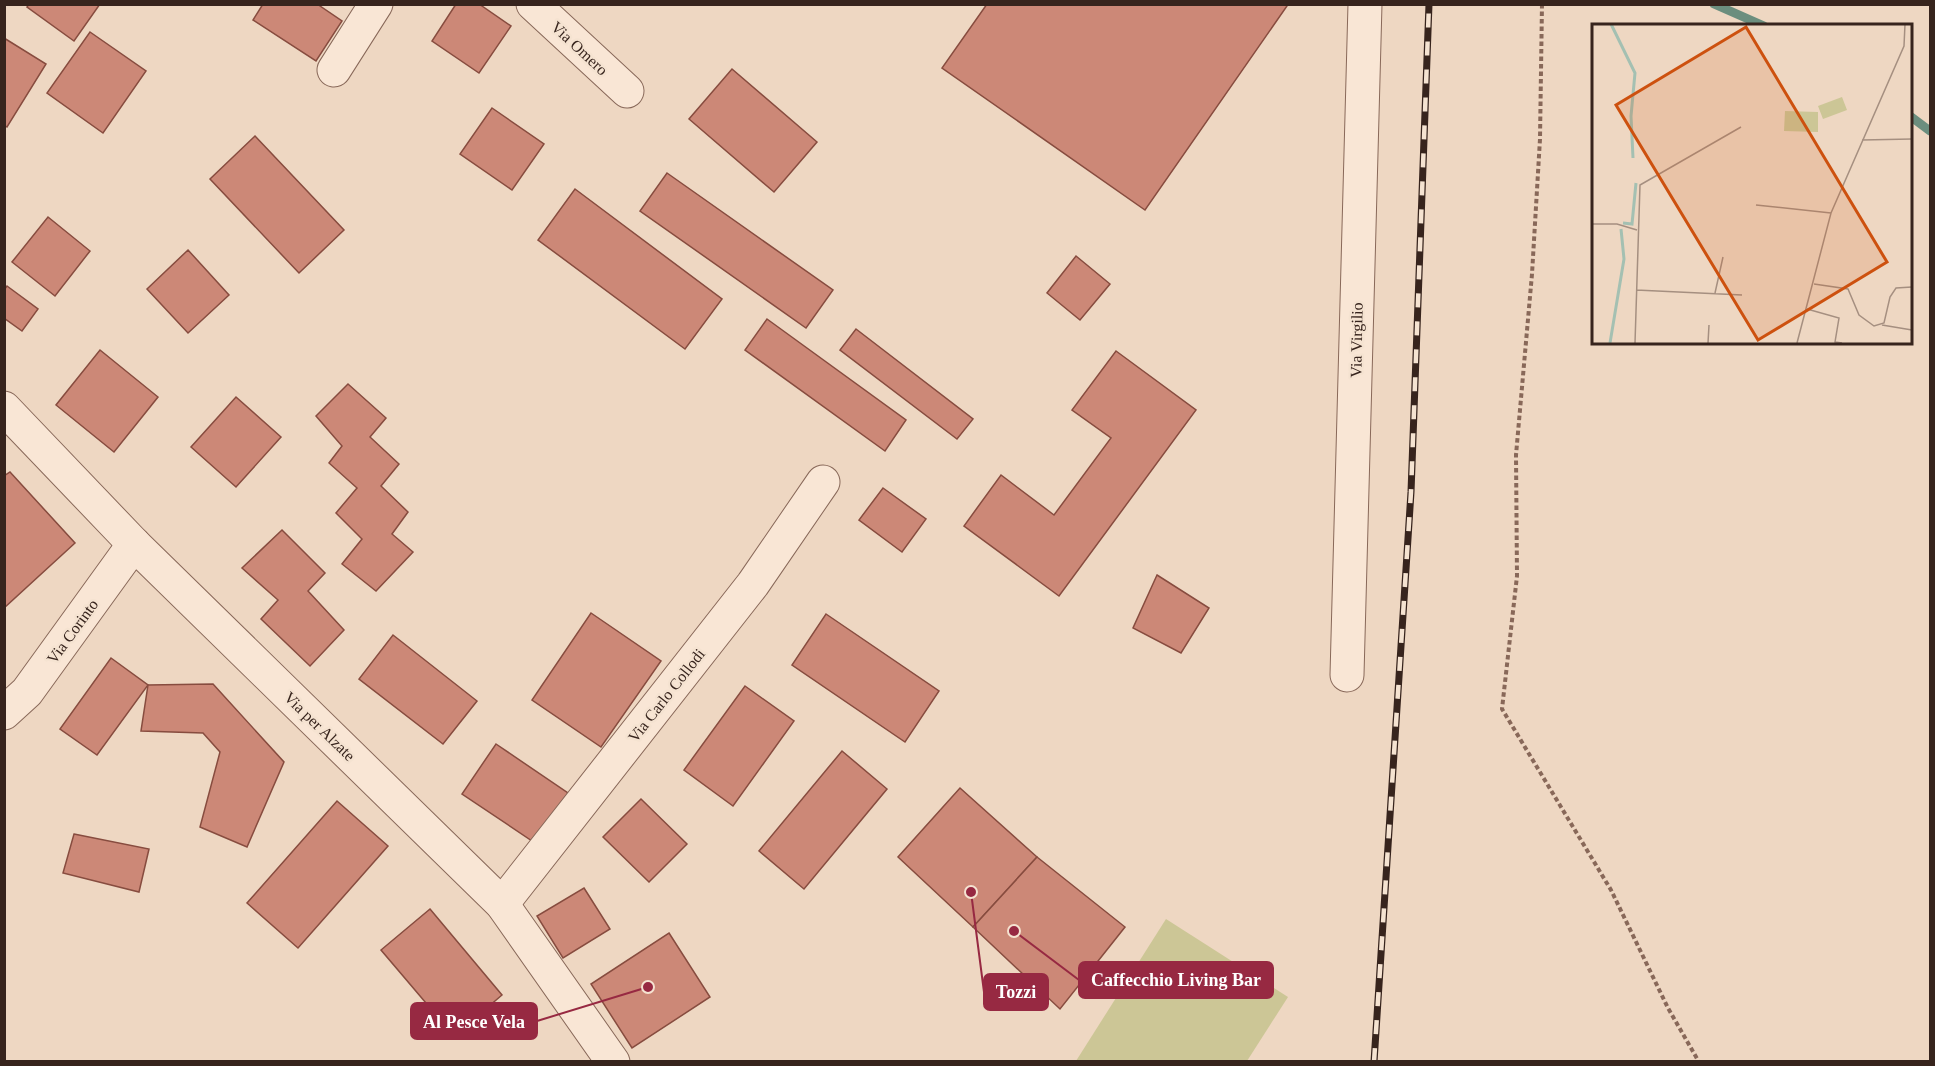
<svg xmlns="http://www.w3.org/2000/svg" width="1935" height="1066" font-family="'Times New Roman',serif">
<rect width="100%" height="100%" fill="#eed7c2"/>
<path fill="#ccc696" d="M 1166,919 L 1288,997 L 1247,1061 L 1076,1061 Z"/>
<g fill="none" stroke-linecap="round" stroke-linejoin="round">
<g stroke="#6b8e7e" stroke-width="9">
<path d="M 1714,4 L 1764,26"/>
<path d="M 1910,116 L 1930,131"/>
</g>
</g>
<g fill="#c87" stroke="#874c3f" stroke-width="1.5">
<path d="M 29,4 L 100,4 L 74,41 L 27,7 Z"/>
<path d="M 263,4 L 317,4 L 342,21 L 316,61 L 253,20 Z"/>
<path d="M 456,4 L 479,4 L 511,26 L 479,73 L 432,41 Z"/>
<path d="M 987,4 L 1284,4 L 1287,6 L 1145,210 L 942,68 Z"/>
<path d="M 90,32 L 146,71 L 103,133 L 47,93 Z"/>
<path d="M 4,38 L 46,64 L 7,127 L 4,125 Z"/>
<path d="M 732,69 L 817,142 L 774,192 L 689,119 Z"/>
<path d="M 492,108 L 544,144 L 512,190 L 460,154 Z"/>
<path d="M 255,136 L 344,230 L 299,273 L 210,179 Z"/>
<path d="M 667,173 L 833,290 L 806,328 L 640,211 Z"/>
<path d="M 575,189 L 722,299 L 685,349 L 538,240 Z"/>
<path d="M 48,217 L 90,251 L 55,296 L 12,262 Z"/>
<path d="M 188,250 L 229,295 L 188,333 L 147,289 Z"/>
<path d="M 1076,256 L 1110,284 L 1080,320 L 1047,293 Z"/>
<path d="M 7,286 L 38,309 L 22,331 L 4,318 L 4,290 Z"/>
<path d="M 767,319 L 906,420 L 885,451 L 745,350 Z"/>
<path d="M 856,329 L 973,419 L 957,439 L 840,350 Z"/>
<path d="M 100,350 L 158,397 L 114,452 L 56,405 Z"/>
<path d="M 1116,351 L 1196,410 L 1059,596 L 964,526 L 1001,475 L 1054,515 L 1111,438 L 1072,410 Z"/>
<path d="M 348,384 L 386,418 L 370,437 L 399,464 L 381,486 L 408,512 L 392,534 L 413,552 L 376,591 L 342,564 L 362,539 L 336,513 L 357,488 L 329,463 L 342,446 L 316,416 Z"/>
<path d="M 236,397 L 281,437 L 236,487 L 191,447 Z"/>
<path d="M 10,472 L 75,543 L 4,608 L 4,476 Z"/>
<path d="M 883,488 L 926,519 L 902,552 L 859,520 Z"/>
<path d="M 282,530 L 325,573 L 308,591 L 344,630 L 310,666 L 261,619 L 278,600 L 242,568 Z"/>
<path d="M 1157,575 L 1209,608 L 1181,653 L 1133,628 Z"/>
<path d="M 591,613 L 661,661 L 601,747 L 532,700 Z"/>
<path d="M 826,614 L 939,691 L 905,742 L 792,665 Z"/>
<path d="M 393,635 L 477,701 L 443,744 L 359,679 Z"/>
<path d="M 111,658 L 148,685 L 97,755 L 60,729 Z"/>
<path d="M 213,684 L 284,762 L 247,847 L 200,827 L 220,752 L 203,733 L 141,731 L 148,685 Z"/>
<path d="M 745,686 L 794,721 L 733,806 L 684,770 Z"/>
<path d="M 496,744 L 568,793 L 535,843 L 462,794 Z"/>
<path d="M 842,751 L 887,789 L 804,889 L 759,851 Z"/>
<path d="M 960,788 L 1037,857 L 973,927 L 898,857 Z"/>
<path d="M 641,799 L 687,844 L 649,882 L 603,837 Z"/>
<path d="M 337,801 L 388,846 L 298,948 L 247,903 Z"/>
<path d="M 74,834 L 149,849 L 139,892 L 63,873 Z"/>
<path d="M 1037,857 L 1125,927 L 1060,1009 L 973,927 Z"/>
<path d="M 584,888 L 610,929 L 563,958 L 537,916 Z"/>
<path d="M 430,909 L 502,995 L 454,1036 L 381,950 Z"/>
<path d="M 669,933 L 710,997 L 632,1048 L 591,984 Z"/>
</g>
<g fill="none" stroke-linecap="round" stroke-linejoin="round">
<g stroke="#886859" stroke-width="35">
<g id="minor">
<path d="M 533,4 L 627,91"/>
<path d="M 334,70 L 376,4"/>
<path d="M 1347,675 L 1365,4"/>
<path d="M 4,713 L 27,692 L 134,544"/>
<path d="M 502,904 L 753,584 L 823,482"/>
</g>
</g>
<g stroke="#886859" stroke-width="35">
<path id="tertiary" d="M 4,408 L 134,544 L 502,904 L 613,1062"/>
</g>
<path stroke="#886859" stroke-width="4" stroke-dasharray="4.5 3" stroke-linecap="butt" d="M 1542,4 L 1540,139 L 1532,274 L 1516,455 L 1517,576 L 1502,709 L 1611,890 L 1668,1008 L 1699,1062"/>
<use href="#minor" stroke="#f9e6d5" stroke-width="33"/>
<use href="#tertiary" stroke="#f9e6d5" stroke-width="33"/>
<g stroke="#37241d" stroke-width="7">
<path id="rail" d="M 1374,1062 L 1411,492 L 1429,4"/>
</g>
<use href="#rail" stroke="#f5e3d1" stroke-width="4.5" stroke-dasharray="14" stroke-linecap="butt"/>
</g>
<g text-anchor="middle" stroke-width="5" stroke-linejoin="round" paint-order="stroke">
<g font-size="16" fill="#37241d" stroke="#f5e3d1">
<text transform="translate(580 48) rotate(43)" y="6">Via Omero</text>
<text transform="translate(1356 340) rotate(-89)" y="6">Via Virgilio</text>
<text transform="translate(72 631) rotate(-54)" y="6">Via Corinto</text>
<text transform="translate(666 695) rotate(-52)" y="6">Via Carlo Collodi</text>
<text transform="translate(320 726) rotate(44)" y="6">Via per Alzate</text>
</g>
</g>
<g transform="translate(1592 24)">
<rect width="320" height="320" fill="#eed7c2"/>
<path d="M 250,73 L 255,86 L 231,95 L 226,82 ZM 193,87 L 226,88 L 226,108 L 192,107 Z" fill="#ccc696"/>
<path fill="none" stroke="#a4c0b2" stroke-width="3" d="M 19,0 L 43,49 L 39,92 L 41,134M 31,199 L 40,200 L 44,159M 18,319 L 32,235 L 29,205"/>
<path fill="none" stroke="#a58f80" stroke-width="1.5" d="M 270,116 L 320,115M 164,181 L 239,189M 0,200 L 25,200 L 45,206M 222,260 L 256,265 L 267,291 L 282,302 L 292,299 L 298,273 L 304,264 L 320,263M 44,266 L 150,271M 123,269 L 131,233M 215,285 L 247,294 L 243,318 L 250,319M 290,301 L 320,306M 43,319 L 48,161 L 149,103M 116,319 L 117,301M 205,319 L 239,189 L 312,22 L 313,0"/>
<path fill="#cd510f" fill-opacity="0.15" stroke="#cd510f" stroke-width="3" d="M 154,3 L 295,238 L 166,316 L 24,81 Z"/>
<rect width="320" height="320" fill="none" stroke="#37241d" stroke-width="3"/>
</g>
<path fill="none" stroke="#972942" stroke-width="2" d="M1014 931L1079 980M971 892L984 992M648 987L537 1021"/>
<g fill="#972942" stroke="#f5e3d1" stroke-width="2">
<circle cx="1014" cy="931" r="6"/>
<circle cx="971" cy="892" r="6"/>
<circle cx="648" cy="987" r="6"/>
</g>
<g fill="#972942" stroke="#972942" stroke-width="2">
<rect x="1079" y="962" width="194" height="36" rx="6"/>
<rect x="984" y="974" width="64" height="36" rx="6"/>
<rect x="411" y="1003" width="126" height="36" rx="6"/>
</g>
<g font-size="18" text-anchor="middle" font-weight="bold" fill="#fff">
<text x="1176" y="986">Caffecchio Living Bar</text>
<text x="1016" y="998">Tozzi</text>
<text x="474" y="1028">Al Pesce Vela</text>
</g>
<rect width="1935" height="1066" fill="none" stroke="#37241d" stroke-width="12"/>
</svg>
